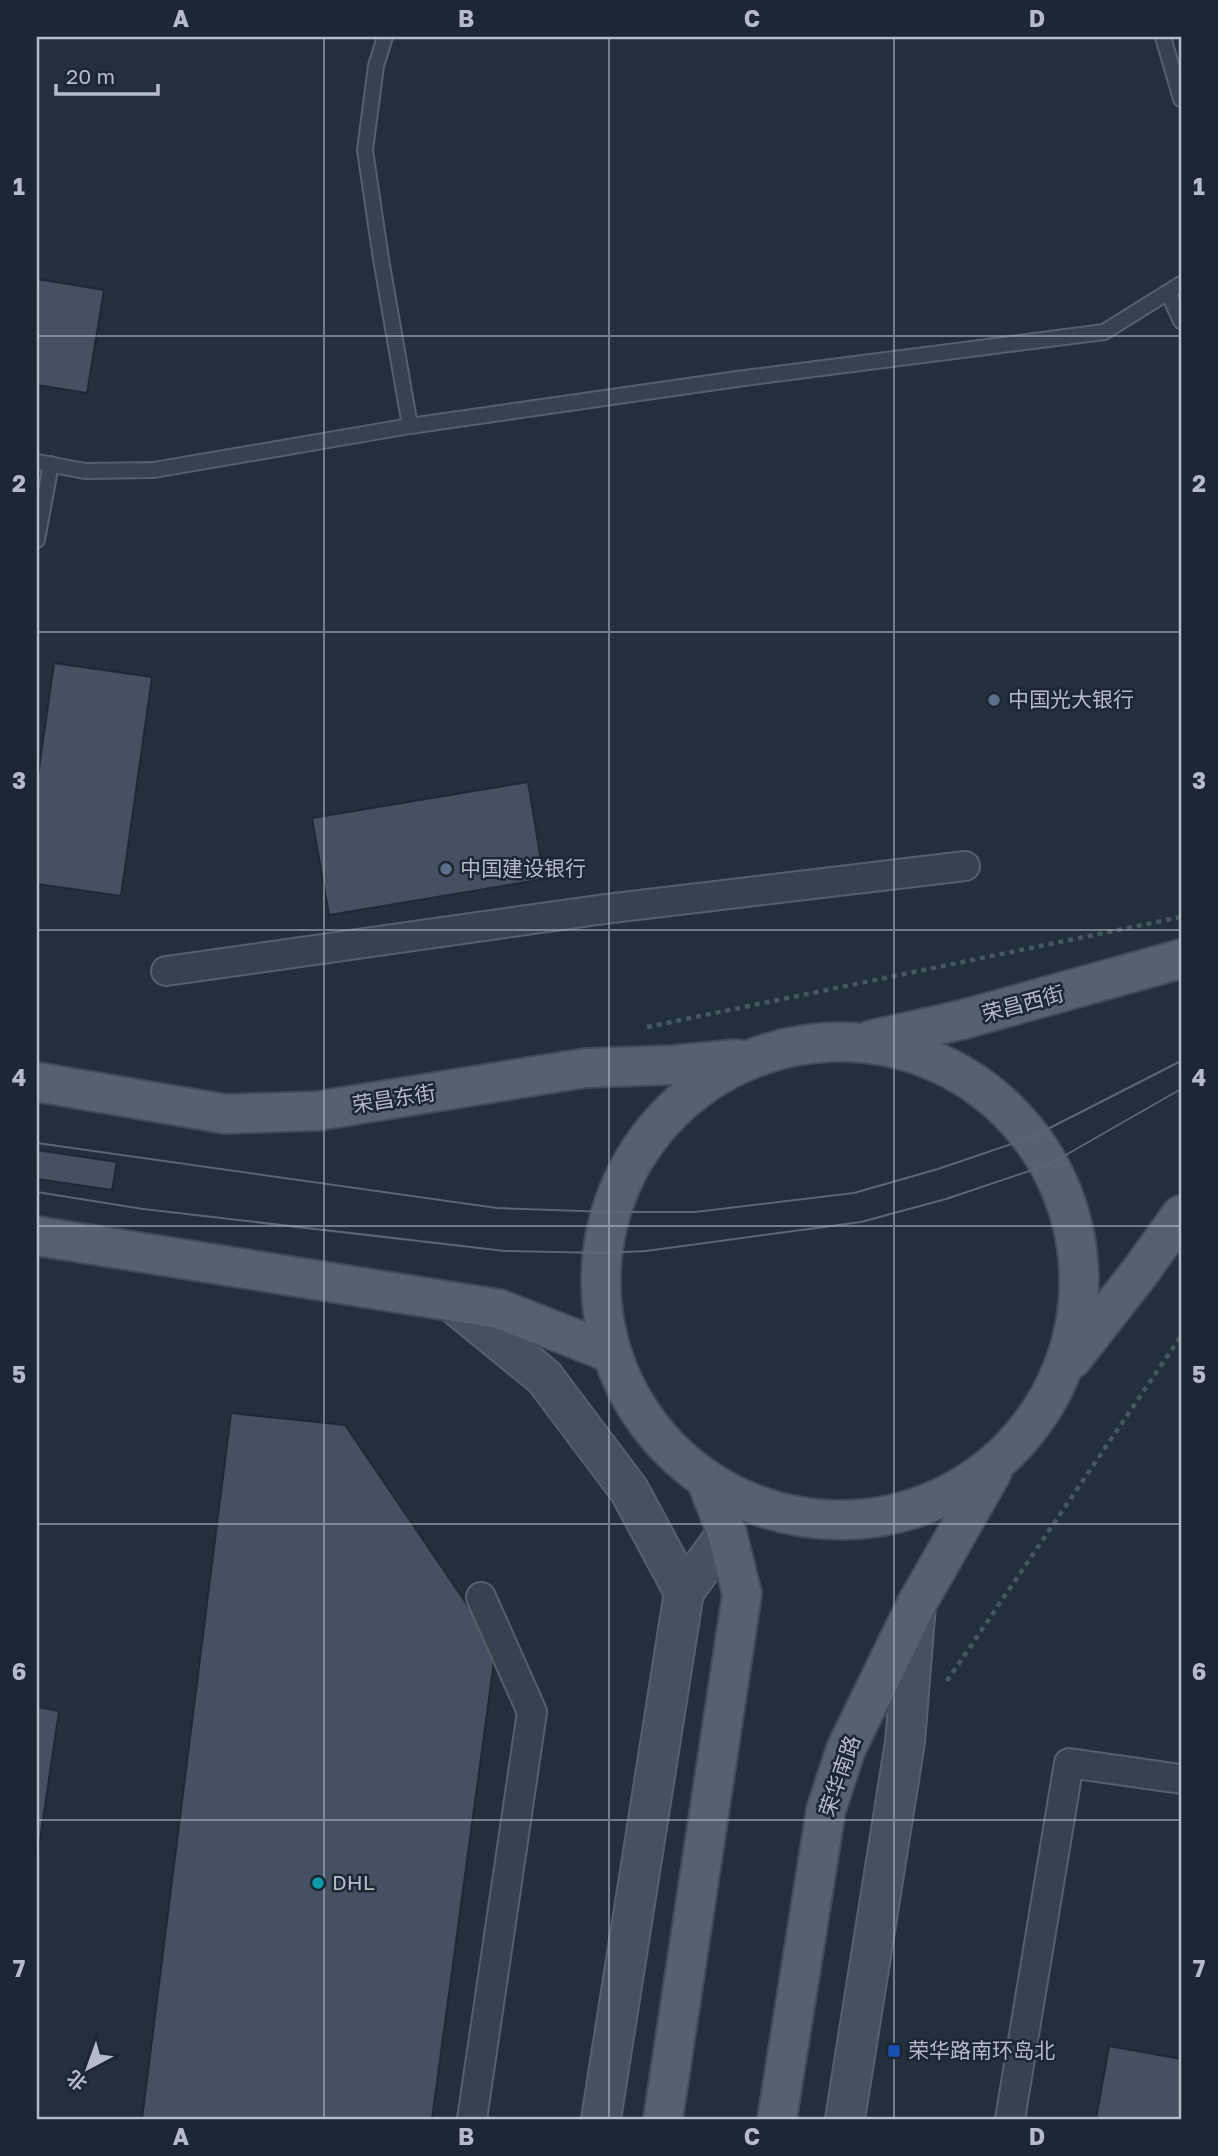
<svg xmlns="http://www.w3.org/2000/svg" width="1218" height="2156" font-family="'Golos Text','Noto Sans SC',sans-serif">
<rect width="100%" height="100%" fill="#242f3e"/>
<g fill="#455162" stroke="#1f2835" stroke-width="2">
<path d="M 37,279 L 104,290 L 87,393 L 37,385 Z"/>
<path d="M 54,663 L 152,677 L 121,896 L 37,884 L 37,783 Z"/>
<path d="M 528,782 L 544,879 L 329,915 L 312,818 Z"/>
<path d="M 37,1150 L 117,1162 L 112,1190 L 37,1179 Z"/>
<path d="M 231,1413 L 345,1425 L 496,1647 L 432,2119 L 142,2119 Z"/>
<path d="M 37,1707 L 59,1711 L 37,1861 Z"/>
<path d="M 1109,2046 L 1181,2059 L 1181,2119 L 1096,2119 Z"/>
</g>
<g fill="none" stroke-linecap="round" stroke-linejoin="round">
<g stroke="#565f6c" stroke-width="18">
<g id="lane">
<path d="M 385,37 L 376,66 L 365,150 L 381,259 L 410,426"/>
<path d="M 1163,37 L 1181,99"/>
<path d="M 1168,293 L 1181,321"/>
<path d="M 37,462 L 85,471 L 154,470 L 410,426 L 737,379 L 1104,332 L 1181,284"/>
<path d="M 37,540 L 51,464"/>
</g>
</g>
<g stroke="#565f6c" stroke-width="32">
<g id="street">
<path d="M 166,971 L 605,909 L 965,866"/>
<path d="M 472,2119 L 532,1712 L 481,1597"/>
<path d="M 1010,2119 L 1069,1763 L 1181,1779"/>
</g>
</g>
<g stroke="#565f6c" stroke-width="42">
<g id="secondary">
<path d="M 452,1302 L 544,1377 L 629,1490 L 684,1592"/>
<path d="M 601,2119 L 684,1592 L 727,1533"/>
<path d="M 845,2119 L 905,1742 L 916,1605"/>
</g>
</g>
<g stroke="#414a57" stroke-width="42">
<g id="primary">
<path d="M 871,1040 L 961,1020 L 1181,959"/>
<circle cx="840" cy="1281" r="239"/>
<path d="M 37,1082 L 225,1114 L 317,1111 L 585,1068 L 673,1065 L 736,1059"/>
<path d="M 37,1236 L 499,1309 L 611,1353"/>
<path d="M 1072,1359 L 1140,1272 L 1181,1215"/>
<path d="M 663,2119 L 742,1594 L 727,1533 L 706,1480"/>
<path d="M 777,2119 L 826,1810 L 846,1749 L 916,1605 L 992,1472"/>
</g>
</g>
<g stroke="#44595c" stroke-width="4.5" stroke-dasharray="5 5" stroke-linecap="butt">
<path d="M 647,1027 L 1181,917"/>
<path d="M 947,1681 L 1181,1336"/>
</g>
<use href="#lane" stroke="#38414e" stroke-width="14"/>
<use href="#street" stroke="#38414e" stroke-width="28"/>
<use href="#secondary" stroke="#465061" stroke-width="38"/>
<use href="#primary" stroke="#56606e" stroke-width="38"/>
<g stroke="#5a6575" stroke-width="2">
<path d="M 37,1143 L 497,1208 L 610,1212 L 695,1212 L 854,1193 L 938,1169 L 1032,1137 L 1181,1061"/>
<path d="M 37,1192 L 143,1209 L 505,1251 L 602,1253 L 646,1251 L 861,1222 L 946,1199 L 1050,1164 L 1181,1089"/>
</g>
</g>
<path fill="none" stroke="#b4bcc9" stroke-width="2" stroke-opacity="0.55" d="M 324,37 L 324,2119M 609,37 L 609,2119M 894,37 L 894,2119M 37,336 L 1181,336M 37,632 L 1181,632M 37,930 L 1181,930M 37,1226 L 1181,1226M 37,1524 L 1181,1524M 37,1820 L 1181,1820"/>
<g fill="#5c6f8a" stroke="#1d2633" stroke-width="2.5">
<circle cx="994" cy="700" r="7"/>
<circle cx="446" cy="869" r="7"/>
</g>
<circle fill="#0f9aa8" stroke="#1d2633" stroke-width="2.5" cx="318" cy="1883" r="7"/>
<rect fill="#1a4fb4" stroke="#1d2633" stroke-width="2.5" x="887" y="2044" width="14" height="14" rx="3.5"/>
<g text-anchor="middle" stroke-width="5" stroke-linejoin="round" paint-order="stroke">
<g font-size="21" fill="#b4bcc9" stroke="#1d2633" text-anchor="start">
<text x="1008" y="707">中国光大银行</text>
<text x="460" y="876">中国建设银行</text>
<text x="332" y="1890">DHL</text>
<text x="908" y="2058">荣华路南环岛北</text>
</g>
<g font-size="21" fill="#b4bcc9" stroke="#1d2633">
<text transform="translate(1023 1004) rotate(-15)" y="7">荣昌西街</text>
<text transform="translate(394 1099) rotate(-9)" y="7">荣昌东街</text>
<text transform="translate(840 1776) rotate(-71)" y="7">荣华南路</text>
</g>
</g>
<rect width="1218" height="2156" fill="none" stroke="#1d2633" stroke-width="77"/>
<g transform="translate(88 2068) rotate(221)" stroke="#1d2633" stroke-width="5" paint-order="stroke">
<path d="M0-5L12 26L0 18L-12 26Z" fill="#b4bcc9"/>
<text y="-10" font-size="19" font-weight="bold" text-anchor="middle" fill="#b4bcc9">北</text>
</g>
<path d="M56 84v10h102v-10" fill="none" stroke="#b4bcc9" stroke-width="3.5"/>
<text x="66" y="84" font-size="21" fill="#b4bcc9" stroke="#1d2633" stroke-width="5" paint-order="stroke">20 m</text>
<rect x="38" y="38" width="1142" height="2080" fill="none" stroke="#b4bcc9" stroke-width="2.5"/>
<g font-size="23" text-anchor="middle" font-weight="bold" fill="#b4bcc9">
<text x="181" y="27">A</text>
<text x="466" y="27">B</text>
<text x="752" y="27">C</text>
<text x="1037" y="27">D</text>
<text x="19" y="195">1</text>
<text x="1199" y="195">1</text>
<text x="19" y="492">2</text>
<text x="1199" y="492">2</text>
<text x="19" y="789">3</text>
<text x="1199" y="789">3</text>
<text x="19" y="1086">4</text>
<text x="1199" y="1086">4</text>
<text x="19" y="1383">5</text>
<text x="1199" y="1383">5</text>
<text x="19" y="1680">6</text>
<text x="1199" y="1680">6</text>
<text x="19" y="1977">7</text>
<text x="1199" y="1977">7</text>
<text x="181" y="2145">A</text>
<text x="466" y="2145">B</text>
<text x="752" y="2145">C</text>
<text x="1037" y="2145">D</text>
</g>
</svg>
